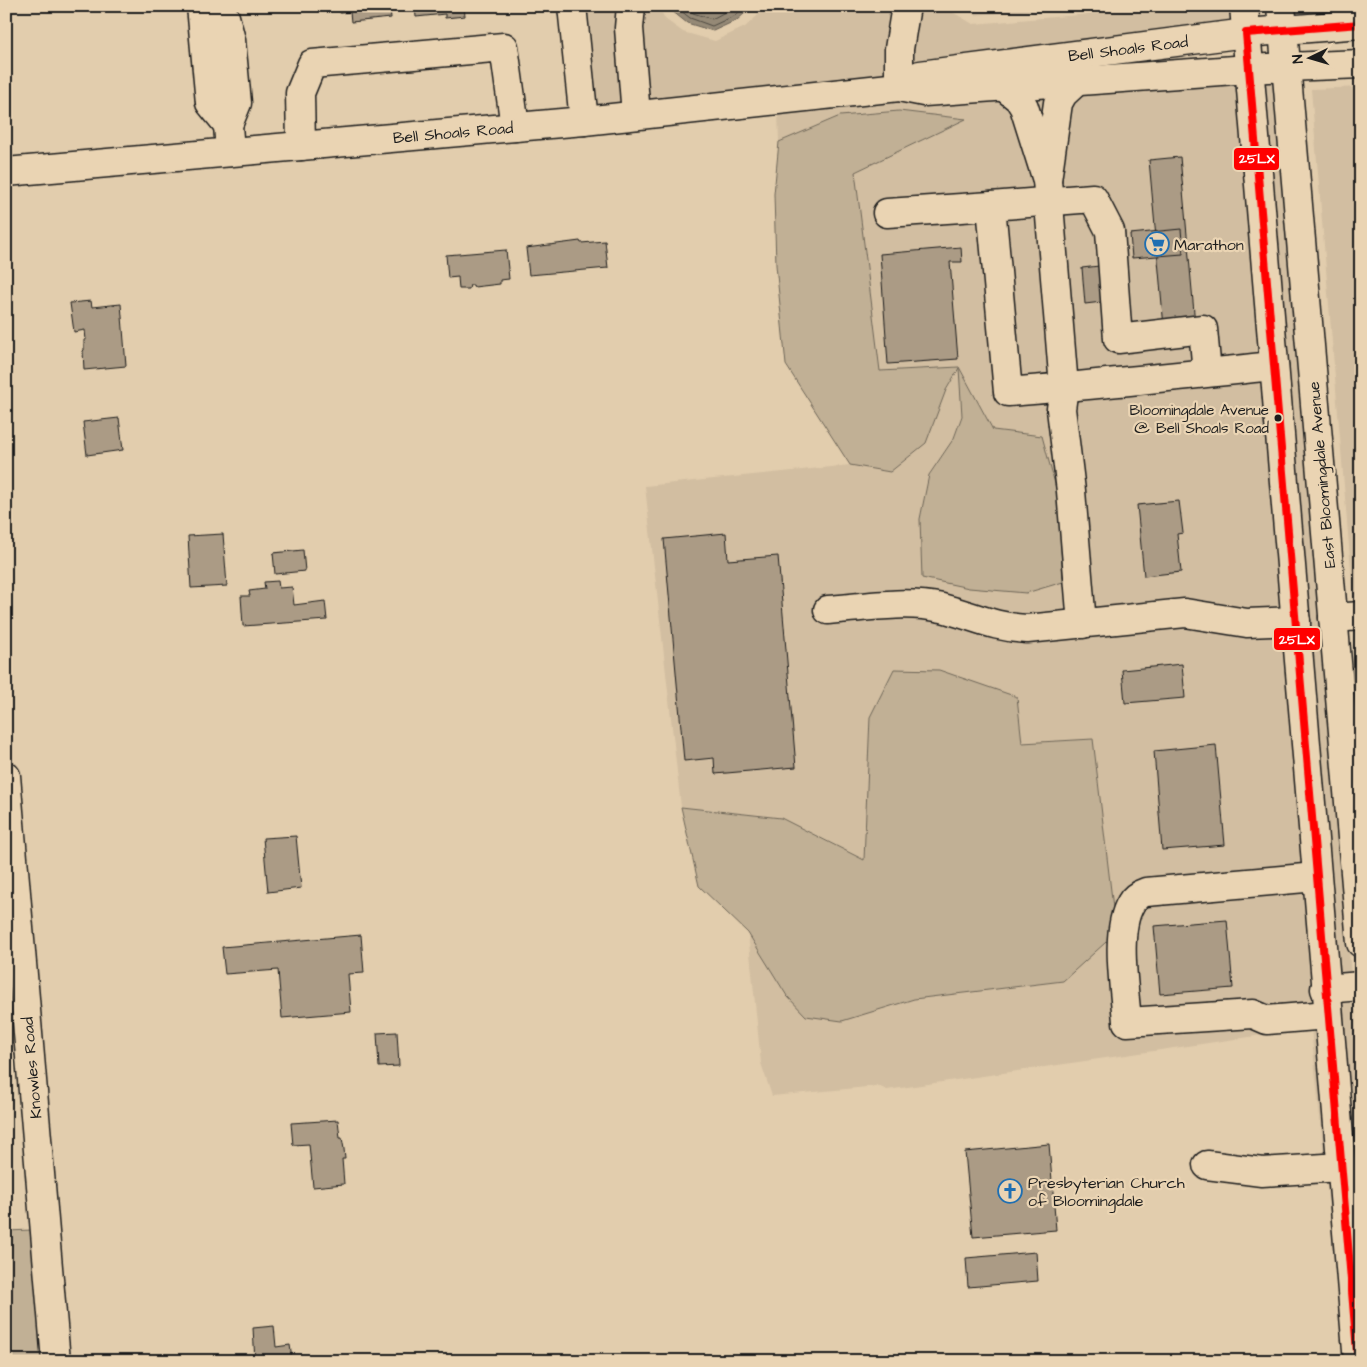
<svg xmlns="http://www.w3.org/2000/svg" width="1367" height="1367" font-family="'Architects Daughter',sans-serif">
<rect width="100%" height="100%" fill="#e2cdad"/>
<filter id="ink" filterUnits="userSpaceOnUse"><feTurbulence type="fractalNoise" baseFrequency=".02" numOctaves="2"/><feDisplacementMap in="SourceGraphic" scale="10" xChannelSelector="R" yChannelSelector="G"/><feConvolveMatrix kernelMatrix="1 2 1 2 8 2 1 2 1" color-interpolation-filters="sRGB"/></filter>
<g filter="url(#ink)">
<g fill="#d2bea1" fill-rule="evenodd">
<path d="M 585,6 L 663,6 L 662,13 L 665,19 L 683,32 L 715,41 L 745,27 L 768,6 L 942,6 L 973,24 L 1186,6 L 1231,6 L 1232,24 L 889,77 L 596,108 Z"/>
<path d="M 961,6 L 1081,6 L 975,15 Z"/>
<path d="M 1294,6 L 1361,6 L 1361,13 L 1295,18 Z"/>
<path d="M 1275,79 L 1361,1093 L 1361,1250 L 1263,80 Z"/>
<path d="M 1237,81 L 1344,1352 L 1347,1361 L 1344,1361 L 1311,1028 L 887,1090 L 878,1086 L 772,1096 L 761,1063 L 748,933 L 787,996 L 842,1020 L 914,999 L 1063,981 L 1093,739 L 1022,743 L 870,718 L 864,860 L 781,818 L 681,807 L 645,486 L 850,465 L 890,472 L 946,390 L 958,367 L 880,371 L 855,172 L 965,119 L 899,111 L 840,116 L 779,142 L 778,111 L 892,99 L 895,103 L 901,99 ZM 959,368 L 993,430 L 1042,436 L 920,519 L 929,475 L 954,438 L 962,416 Z"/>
<path d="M 1361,87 L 1361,690 L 1311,89 Z"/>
</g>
<g fill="#c1b095" stroke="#6e6658">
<path d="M 899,111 L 966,119 L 855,172 L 880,371 L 959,367 L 993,430 L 1042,436 L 1058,495 L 1063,582 L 1026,593 L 969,588 L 922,578 L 920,519 L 929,475 L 954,438 L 962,416 L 959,368 L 946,390 L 926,443 L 890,472 L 850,465 L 786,365 L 776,265 L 774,194 L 779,142 L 840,116 Z"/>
<path d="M 894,669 L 939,670 L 1017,697 L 1022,743 L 1093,739 L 1116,933 L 1063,981 L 914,999 L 842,1021 L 806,1016 L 787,996 L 748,933 L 699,886 L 681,807 L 781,818 L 864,860 L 870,717 Z"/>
<path d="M 32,1230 L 43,1361 L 6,1361 L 6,1231 Z"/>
</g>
<path fill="#958976" stroke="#655d52" d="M 675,6 L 753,6 L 737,20 L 713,31 L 687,23 L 672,11 Z"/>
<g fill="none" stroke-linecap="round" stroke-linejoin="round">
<g stroke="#4c4840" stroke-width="1">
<path d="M 679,6 L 680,10 L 690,18 L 712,26 L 734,16 L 746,6"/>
<path d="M 685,6 L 693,13 L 712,19 L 736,6"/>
</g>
</g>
<g fill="#ab9b85" stroke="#1c1c1c">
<path d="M 340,6 L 400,6 L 400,8 L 390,8 L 391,18 L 351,22 L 350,12 L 340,13 Z"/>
<path d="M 415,6 L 464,6 L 465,16 L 445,18 L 445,14 L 416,17 Z"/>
<path d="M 1180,157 L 1195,324 L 1164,327 L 1149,160 Z"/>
<path d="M 1181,229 L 1183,254 L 1132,258 L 1130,234 Z"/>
<path d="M 580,241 L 581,243 L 605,241 L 608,268 L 529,275 L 526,248 Z"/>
<path d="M 961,247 L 962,262 L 950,262 L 958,359 L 888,364 L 880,254 Z"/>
<path d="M 506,250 L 509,279 L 500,280 L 500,284 L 474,287 L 473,285 L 470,285 L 469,289 L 459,289 L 458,277 L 448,278 L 446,255 Z"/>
<path d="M 1099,266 L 1102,302 L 1085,304 L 1082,268 Z"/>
<path d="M 91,301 L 92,307 L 121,304 L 126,366 L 84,370 L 83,351 L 84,350 L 84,340 L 86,340 L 85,330 L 74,332 L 70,303 Z"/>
<path d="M 119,418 L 123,450 L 87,455 L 83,422 Z"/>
<path d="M 1179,501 L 1183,533 L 1177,534 L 1181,572 L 1144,576 L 1137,505 Z"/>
<path d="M 726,533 L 728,560 L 778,556 L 796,767 L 715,774 L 714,758 L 684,761 L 664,539 Z"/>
<path d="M 223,534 L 227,586 L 191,588 L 188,536 Z"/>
<path d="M 303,550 L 305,571 L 275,574 L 273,553 Z"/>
<path d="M 278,581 L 279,588 L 292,587 L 294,605 L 325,601 L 327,620 L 243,626 L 241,596 L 250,596 L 249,591 L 265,589 L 264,582 Z"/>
<path d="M 1182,664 L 1185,698 L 1125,703 L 1122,670 Z"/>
<path d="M 1216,745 L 1225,845 L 1162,850 L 1154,751 Z"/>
<path d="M 296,836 L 301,888 L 268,892 L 263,838 Z"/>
<path d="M 1227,920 L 1233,988 L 1160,994 L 1154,926 Z"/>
<path d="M 361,935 L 364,973 L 348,974 L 351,1012 L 282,1018 L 278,970 L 225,974 L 222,947 Z"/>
<path d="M 397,1032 L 399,1066 L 379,1067 L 377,1033 Z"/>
<path d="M 338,1120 L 340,1138 L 342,1138 L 344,1149 L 345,1159 L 342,1159 L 344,1184 L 313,1187 L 309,1144 L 293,1145 L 291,1123 Z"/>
<path d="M 1049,1144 L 1056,1230 L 973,1237 L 965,1152 Z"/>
<path d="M 1036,1252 L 1038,1281 L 968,1287 L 966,1258 Z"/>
<path d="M 274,1326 L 276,1347 L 290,1345 L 292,1359 L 255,1361 L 253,1328 Z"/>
</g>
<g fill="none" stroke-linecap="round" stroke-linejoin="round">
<g stroke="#1c1c1c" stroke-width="31">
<g id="minor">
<path d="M 201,6 L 210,103 L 228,125"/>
<path d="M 209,6 L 225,17 L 231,40 L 237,103 L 228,125 L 230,152"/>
<path d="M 572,6 L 584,121"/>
<path d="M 631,6 L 629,28 L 636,115"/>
<path d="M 1246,33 L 1284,30"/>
<path d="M 1249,69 L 1287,67"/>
<path d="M 1003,86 L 1019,99 L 1024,107 L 1047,180 L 1058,103 L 1063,94 L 1077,81"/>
<path d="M 899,87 L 899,49 L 906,6"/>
<path d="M 301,146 L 300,93 L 312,64 L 504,47 L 515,127"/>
<path d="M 1047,180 L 1064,387 L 1061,409 L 1071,491 L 1082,624"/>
<path d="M 887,213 L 991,206"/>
<path d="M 1207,373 L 1203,329 L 1118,339 L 1110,231 L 1093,198 L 991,206 L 1008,392 C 1097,385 1185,375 1274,366"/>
<path d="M 828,610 C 865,607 905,600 942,608 C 974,616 992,627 1027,629 L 1185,613 L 1247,623 L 1296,621"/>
<path d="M 1333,618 L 1361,616"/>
<path d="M 6,776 L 56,1361"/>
<path d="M 1316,877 L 1146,892 C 1140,894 1134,897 1131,903 C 1114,931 1125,990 1127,1022 L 1253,1014 L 1267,1020 L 1328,1015"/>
<path d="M 1325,989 L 1361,986"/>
<path d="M 1207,1165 L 1262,1172 L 1341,1167"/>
</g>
</g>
<g stroke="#1c1c1c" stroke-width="31">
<g id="major">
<path d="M 1244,6 L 1357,1351 L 1361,1361"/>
<path d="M 1281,6 L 1361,943"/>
<path d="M 1284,30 L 1361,24"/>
<path d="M 1287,67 L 1361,64"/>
<path d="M 920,75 L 1246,33"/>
<path d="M 6,172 L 584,121 L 899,87 L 924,92 L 1249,69"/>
</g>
</g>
<use href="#minor" stroke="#ead4b3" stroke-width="28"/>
<use href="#major" stroke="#ead4b3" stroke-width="28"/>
<g stroke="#ead4b3" stroke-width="11">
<path id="bus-1" d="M 1361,24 L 1246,33 L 1357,1351 L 1361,1360"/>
</g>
<use href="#bus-1" stroke="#f00" stroke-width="8"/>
</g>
</g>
<defs>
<g id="supermarket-ring" transform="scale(1.25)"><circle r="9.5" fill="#ead4b3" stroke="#1f6fb2" stroke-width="1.5"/><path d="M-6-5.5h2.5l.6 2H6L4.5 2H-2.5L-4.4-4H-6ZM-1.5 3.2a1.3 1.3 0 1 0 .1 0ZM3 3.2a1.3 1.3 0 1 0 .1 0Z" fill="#1f6fb2"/></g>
<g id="church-ring" transform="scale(1.25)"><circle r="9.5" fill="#ead4b3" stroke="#1f6fb2" stroke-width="1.5"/><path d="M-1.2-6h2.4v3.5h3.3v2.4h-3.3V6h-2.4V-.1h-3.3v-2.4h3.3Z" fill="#1f6fb2"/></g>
</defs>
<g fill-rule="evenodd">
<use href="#supermarket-ring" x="1157" y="244"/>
<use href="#church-ring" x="1010" y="1191"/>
</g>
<circle fill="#1c1c1c" stroke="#ead4b3" stroke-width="2" cx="1278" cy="418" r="4.5"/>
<g text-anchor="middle" stroke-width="4.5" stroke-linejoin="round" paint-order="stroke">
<g font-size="15" fill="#1c1c1c" stroke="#ead4b3" text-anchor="end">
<text x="1269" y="415">Bloomingdale Avenue<tspan x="1269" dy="18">@ Bell Shoals Road</tspan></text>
</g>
<g font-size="16" fill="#1c1c1c" stroke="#ead4b3">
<text transform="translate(1128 48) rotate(-7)" y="6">Bell Shoals Road</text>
<text transform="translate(453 132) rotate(-5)" y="6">Bell Shoals Road</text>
<text transform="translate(1321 475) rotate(-95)" y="6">East Bloomingdale Avenue</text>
<text transform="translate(31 1068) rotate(-95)" y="6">Knowles Road</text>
</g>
<g font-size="16" fill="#1c1c1c" stroke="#ead4b3" text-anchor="start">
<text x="1174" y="250">Marathon</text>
<text x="1028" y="1188">Presbyterian Church<tspan x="1028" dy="18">of Bloomingdale</tspan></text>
</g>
</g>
<g stroke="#ead4b3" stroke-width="2">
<rect x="1233" y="147" width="47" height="24" rx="5" fill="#f00"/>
<rect x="1273" y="627" width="48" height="24" rx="5" fill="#f00"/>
</g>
<g font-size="14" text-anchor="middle" font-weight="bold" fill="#fff">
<text x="1257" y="163">25LX</text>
<text x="1297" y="644">25LX</text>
</g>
<rect width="1367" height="1367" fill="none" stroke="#ead4b3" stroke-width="25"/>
<rect x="12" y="12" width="1342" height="1342" fill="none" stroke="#1c1c1c" stroke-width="2" filter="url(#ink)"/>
<g transform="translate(1310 58) rotate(265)" stroke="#ead4b3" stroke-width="4" paint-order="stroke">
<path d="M0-4L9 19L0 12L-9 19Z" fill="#1c1c1c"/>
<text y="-8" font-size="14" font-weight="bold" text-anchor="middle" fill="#1c1c1c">N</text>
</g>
</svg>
